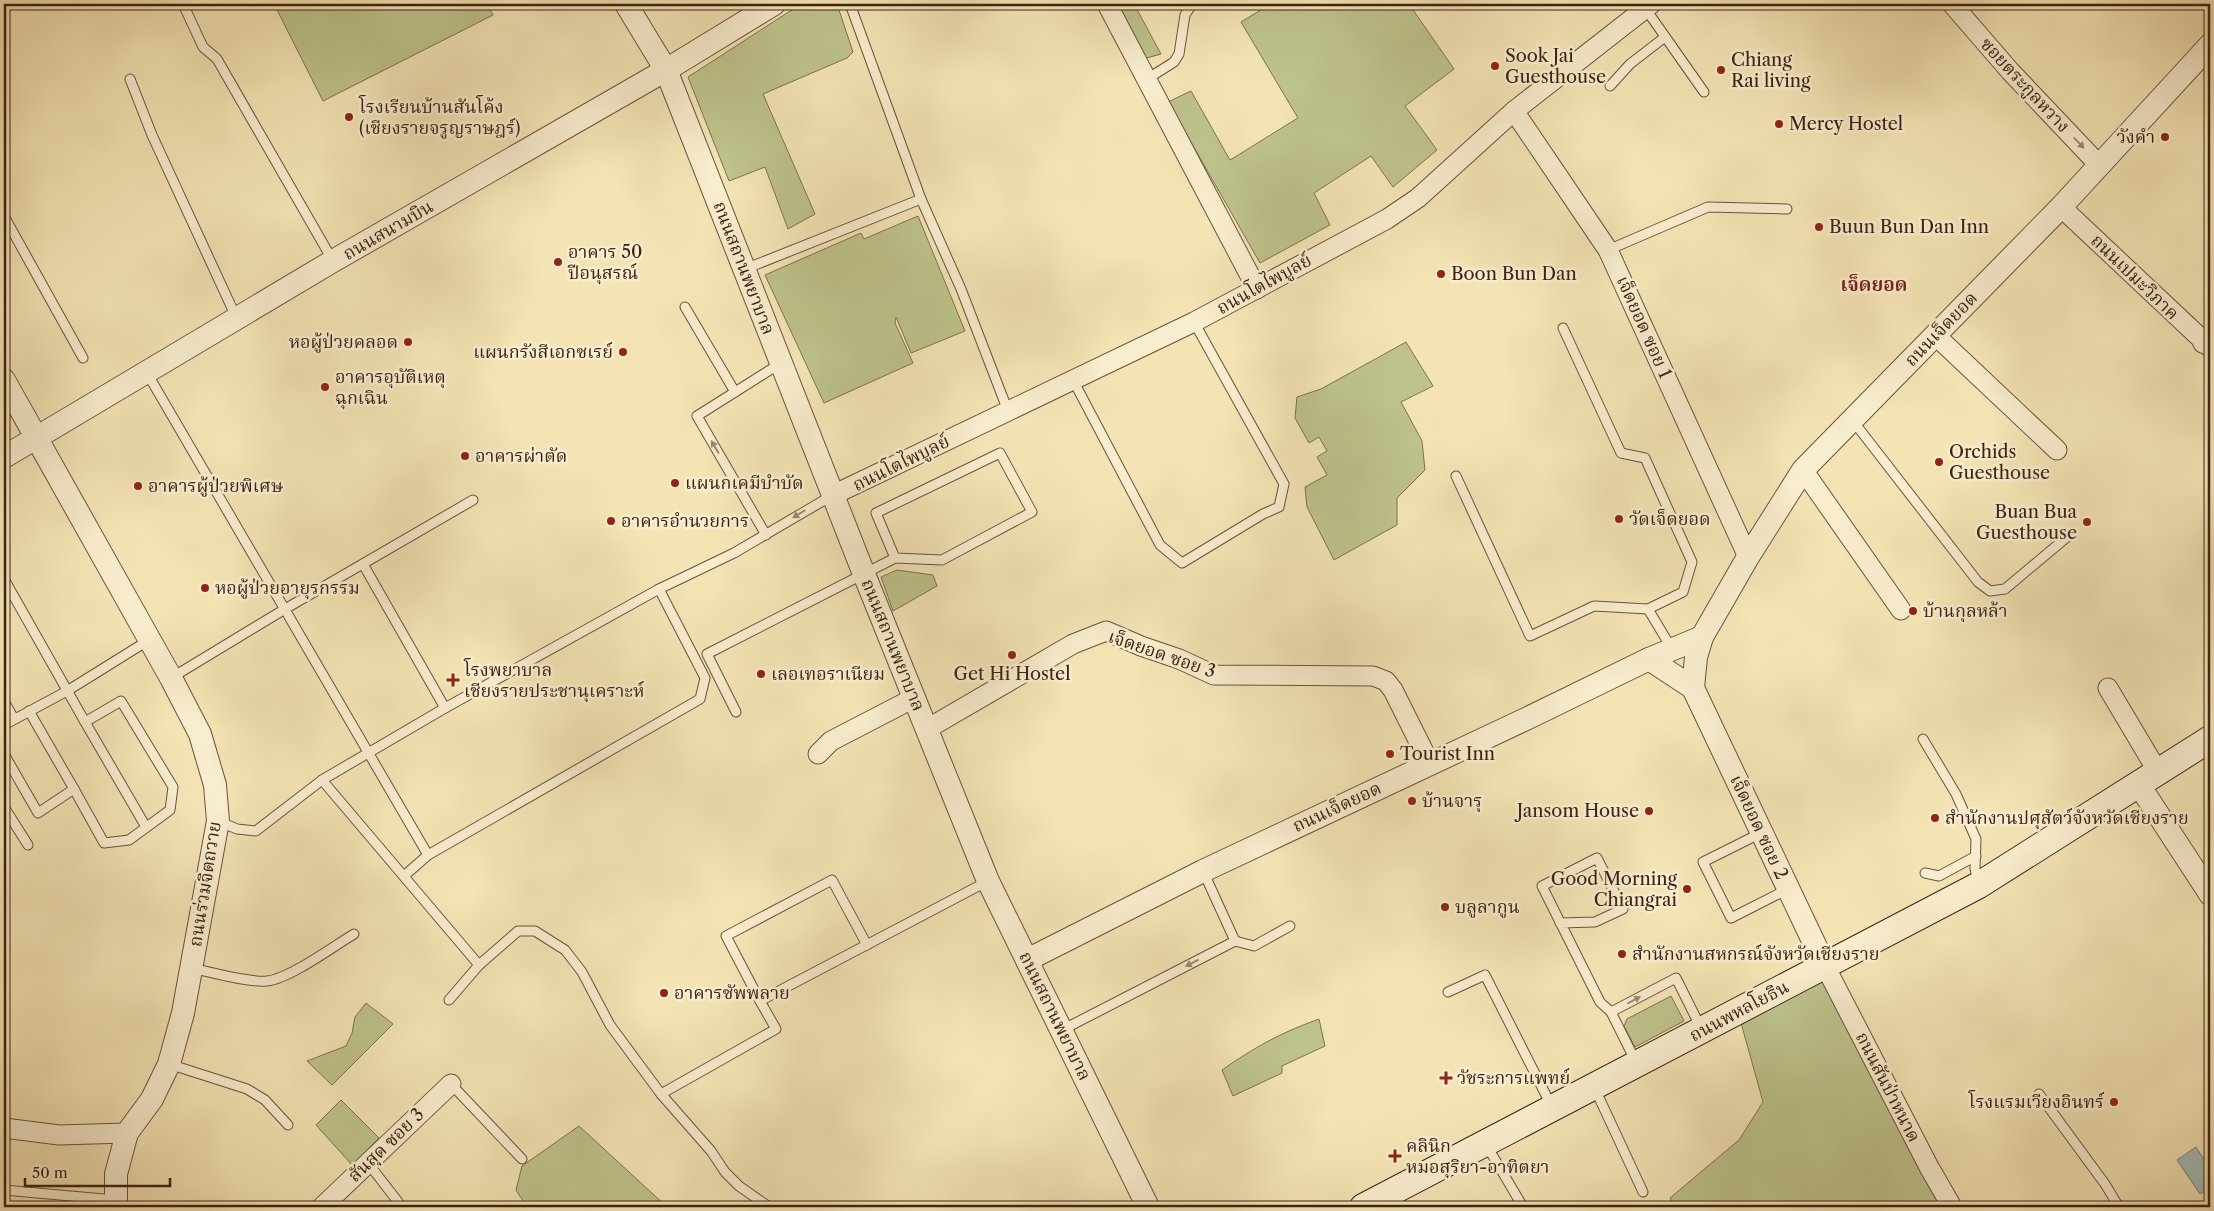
<svg xmlns="http://www.w3.org/2000/svg" width="2214" height="1211" font-family="'Libre Caslon Text','Noto Serif Thai',serif">
<rect width="100%" height="100%" fill="#f4e4b4"/>
<filter id="stains"><feTurbulence type="fractalNoise" baseFrequency=".004" numOctaves="4"/><feColorMatrix values="0 0 0 0 .2 0 0 0 0 .09 0 0 0 0 .02 0 0 0 .5 -.17"/></filter>
<radialGradient id="worn" r=".72"><stop offset=".6" stop-color="#630" stop-opacity="0"/><stop offset="1" stop-color="#630" stop-opacity=".3"/></radialGradient>
<g fill="#bec38b" stroke="#7d7250">
<path d="M 274,4 L 487,4 L 493,15 L 323,101 Z"/>
<path d="M 801,4 L 837,4 L 853,52 L 847,58 L 763,94 L 815,214 L 788,229 L 765,167 L 729,181 L 688,77 Z"/>
<path d="M 1114,4 L 1134,4 L 1161,54 L 1143,59 Z"/>
<path d="M 1261,4 L 1409,4 L 1454,69 L 1405,106 L 1437,150 L 1393,187 L 1371,156 L 1314,193 L 1330,225 L 1260,263 L 1168,102 L 1191,91 L 1230,160 L 1298,118 L 1241,22 L 1264,8 Z"/>
<path d="M 918,216 L 965,331 L 911,353 L 896,317 L 895,323 L 913,363 L 824,403 L 765,275 L 861,233 L 864,239 Z"/>
<path d="M 1406,342 L 1433,386 L 1401,402 L 1422,441 L 1425,470 L 1397,498 L 1397,525 L 1334,560 L 1307,507 L 1305,487 L 1327,475 L 1317,457 L 1327,451 L 1319,437 L 1309,443 L 1295,418 L 1297,397 L 1321,389 Z"/>
<path d="M 897,570 L 933,575 L 937,586 L 893,611 L 881,577 Z"/>
<path d="M 1825,966 L 1960,1207 L 1675,1207 L 1670,1198 L 1739,1140 L 1763,1102 L 1738,1012 Z"/>
<path d="M 1671,996 L 1684,1021 L 1635,1047 L 1624,1026 L 1627,1019 Z"/>
<path d="M 366,1003 L 393,1024 L 332,1085 L 307,1061 L 346,1046 L 352,1033 L 355,1017 Z"/>
<path d="M 1319,1019 L 1325,1046 L 1282,1066 L 1282,1073 L 1233,1096 L 1222,1070 C 1255,1047 1280,1033 1319,1019 Z"/>
<path d="M 341,1100 L 379,1138 L 352,1165 L 316,1125 Z"/>
<path d="M 579,1126 L 667,1207 L 527,1207 L 516,1190 L 522,1166 Z"/>
</g>
<path fill="#a1bcb8" stroke="#797e77" d="M 2196,1147 L 2210,1169 L 2210,1188 L 2200,1194 L 2177,1160 Z"/>
<g fill="none" stroke-linecap="round" stroke-linejoin="round">
<g stroke="#6a523d" stroke-width="11">
<g id="service">
<path d="M 183,4 L 203,47 L 217,59 L 333,261"/>
<path d="M 1645,8 L 1704,92"/>
<path d="M 130,79 L 152,135 L 237,319"/>
<path d="M 1147,79 L 1174,62 L 1179,54 L 1185,15 L 1192,4"/>
<path d="M 1610,86 L 1630,64 L 1665,37"/>
<path d="M 921,199 L 961,289 L 1008,411"/>
<path d="M 4,216 L 83,358"/>
<path d="M 1608,250 L 1708,207 L 1787,209"/>
<path d="M 745,269 L 921,199 L 850,4"/>
<path d="M 685,307 L 735,392"/>
<path d="M 147,373 L 428,855"/>
<path d="M 1073,380 L 1160,545 L 1182,563 L 1263,514 L 1279,507 L 1284,484 L 1194,322"/>
<path d="M 1853,421 L 1978,582 L 1990,591 L 2005,589 L 2067,537"/>
<path d="M 1456,476 L 1530,636 L 1594,606 L 1648,609 L 1683,592 L 1692,562 L 1645,458 L 1621,453 L 1563,328"/>
<path d="M 766,535 L 697,416 L 781,363"/>
<path d="M 363,564 L 445,708"/>
<path d="M 4,579 L 85,722 L 121,701 L 173,787 L 170,810 L 129,840 L 104,843 L 74,789 L 38,813 L 4,754"/>
<path d="M 1648,609 L 1672,649"/>
<path d="M 171,678 L 285,609 L 473,500"/>
<path d="M 4,701 L 14,719"/>
<path d="M 29,711 L 74,789"/>
<path d="M 736,712 L 707,654 L 895,558 L 942,560 L 1032,512 L 1000,453 L 876,513 L 895,558"/>
<path d="M 85,722 L 146,827"/>
<path d="M 4,725 L 67,691 L 149,640"/>
<path d="M 1923,739 L 1956,794 L 1976,839 L 1975,869 L 1978,882"/>
<path d="M 322,780 L 479,965"/>
<path d="M 4,807 L 28,845"/>
<path d="M 218,821 L 237,829 L 256,831 L 322,780 L 445,708 L 659,589 L 734,553 L 833,495"/>
<path d="M 1761,833 L 1703,862 L 1731,918 L 1788,889"/>
<path d="M 1203,871 L 1235,941"/>
<path d="M 1925,873 L 1939,876 L 1976,856"/>
<path d="M 404,876 L 428,855 L 700,699 L 705,678 L 659,589"/>
<path d="M 1560,923 L 1595,922 L 1623,909 L 1597,858 L 1542,886 L 1600,1002 L 1611,1012"/>
<path d="M 191,968 C 210,972 249,983 267,981 C 289,979 334,946 354,934"/>
<path d="M 1448,992 L 1485,975 L 1552,1107"/>
<path d="M 449,1000 L 479,965 L 518,931 L 535,931 L 565,950 L 582,972 L 610,1025 L 661,1094 L 711,1151 L 725,1172 L 739,1186 L 769,1207"/>
<path d="M 760,1001 L 726,936 L 832,880 L 867,945"/>
<path d="M 1062,1030 L 1235,941 L 1254,946 L 1290,926"/>
<path d="M 1636,1062 L 1611,1012 L 1676,978 L 1701,1028"/>
<path d="M 169,1064 L 247,1089 L 265,1100 L 288,1125"/>
<path d="M 449,1082 L 522,1159"/>
<path d="M 1595,1089 L 1643,1192"/>
<path d="M 661,1094 L 776,1029 L 760,1001 L 988,881"/>
<path d="M 2039,1094 L 2105,1184 L 2119,1207"/>
<path d="M 1487,1146 L 1523,1207"/>
<path d="M 368,1163 L 402,1207"/>
<path d="M 4,1190 L 115,1200"/>
</g>
</g>
<g stroke="#6a523d" stroke-width="21">
<g id="minor">
<path d="M 1107,4 L 1257,289"/>
<path d="M 1952,4 L 2010,71 L 2100,166"/>
<path d="M 1514,111 L 1608,250 L 1748,557"/>
<path d="M 2061,207 L 2210,347"/>
<path d="M 1935,335 L 2057,450"/>
<path d="M 1803,470 L 1901,610"/>
<path d="M 833,495 L 1194,322 L 1387,219 L 1418,198 L 1514,111 L 1651,4"/>
<path d="M 2108,688 L 2158,772"/>
<path d="M 927,729 L 1073,644 L 1106,631 L 1141,646 L 1179,659 L 1214,675 L 1373,676 L 1386,681 L 1393,690 L 1430,764"/>
<path d="M 818,754 L 831,741 L 914,698"/>
<path d="M 1825,966 L 1929,1167 L 1952,1207"/>
<path d="M 4,1128 L 59,1135 L 127,1133"/>
<path d="M 322,1207 L 451,1084"/>
</g>
</g>
<g stroke="#6a523d" stroke-width="24">
<g id="tertiary">
<path d="M 626,4 L 666,70 L 864,574 L 988,881 L 1148,1207"/>
<path d="M 2204,342 L 2210,337"/>
<path d="M 4,380 L 171,678 L 200,734 L 215,785 L 218,821 L 183,1013 L 169,1064 L 152,1099 L 127,1133 L 116,1174 L 116,1207"/>
<path d="M 4,457 L 333,261 L 666,70 L 774,4"/>
<path d="M 1649,659 L 1693,688"/>
<path d="M 1693,688 L 1696,657 L 1702,637 L 1748,557 L 1803,470 L 2061,207 L 2210,45"/>
<path d="M 1693,688 L 1825,966"/>
<path d="M 2139,785 L 2210,894"/>
<path d="M 1027,960 L 1203,871 L 1528,718 L 1649,659 L 1702,637"/>
</g>
</g>
<g stroke="#3c2215" stroke-width="28">
<path id="secondary" d="M 1363,1207 L 1979,885 L 2210,739"/>
</g>
<use href="#service" stroke="#f8edce" stroke-width="9"/>
<use href="#minor" stroke="#f8edce" stroke-width="19"/>
<use href="#tertiary" stroke="#f8edce" stroke-width="22"/>
<use href="#secondary" stroke="#f8edce" stroke-width="26"/>
</g>
<defs><path id="oneway-solid" d="M-6-.8H1V-3.2L6.5 0L1 3.2V.8H-6Z" transform="scale(1.25)"/></defs>
<g fill="#9a8872">
<use href="#oneway-solid" transform="translate(2079 143) rotate(46)"/>
<use href="#oneway-solid" transform="translate(715 447) rotate(-120)"/>
<use href="#oneway-solid" transform="translate(799 514) rotate(148)"/>
<use href="#oneway-solid" transform="translate(1192 963) rotate(153)"/>
<use href="#oneway-solid" transform="translate(1634 1000) rotate(-28)"/>
</g>
<g fill="#8f2418" stroke="#f8edce" stroke-width="2">
<circle cx="1495" cy="66" r="5"/>
<circle cx="1721" cy="70" r="5"/>
<circle cx="349" cy="117" r="5"/>
<circle cx="1779" cy="124" r="5"/>
<circle cx="2165" cy="137" r="5"/>
<circle cx="1819" cy="227" r="5"/>
<circle cx="558" cy="262" r="5"/>
<circle cx="1441" cy="274" r="5"/>
<circle cx="408" cy="342" r="5"/>
<circle cx="623" cy="352" r="5"/>
<circle cx="325" cy="387" r="5"/>
<circle cx="465" cy="456" r="5"/>
<circle cx="1939" cy="462" r="5"/>
<circle cx="675" cy="483" r="5"/>
<circle cx="138" cy="486" r="5"/>
<circle cx="1619" cy="519" r="5"/>
<circle cx="611" cy="521" r="5"/>
<circle cx="2087" cy="522" r="5"/>
<circle cx="205" cy="588" r="5"/>
<circle cx="1913" cy="611" r="5"/>
<circle cx="1012" cy="655" r="5"/>
<circle cx="761" cy="674" r="5"/>
<path d="M450.5 672.5h5v5h5v5h-5v5h-5v-5h-5v-5h5z"/>
<circle cx="1390" cy="754" r="5"/>
<circle cx="1412" cy="801" r="5"/>
<circle cx="1649" cy="811" r="5"/>
<circle cx="1935" cy="818" r="5"/>
<circle cx="1687" cy="889" r="5"/>
<circle cx="1445" cy="907" r="5"/>
<circle cx="1622" cy="954" r="5"/>
<circle cx="664" cy="993" r="5"/>
<path d="M1443.5 1070.5h5v5h5v5h-5v5h-5v-5h-5v-5h5z"/>
<circle cx="2114" cy="1102" r="5"/>
<path d="M1392.5 1148.5h5v5h5v5h-5v5h-5v-5h-5v-5h5z"/>
</g>
<g text-anchor="middle" stroke-width="5" stroke-linejoin="round" paint-order="stroke">
<g font-size="18" fill="#3c2215" stroke="#f8edce" text-anchor="start">
<text x="1505" y="62">Sook Jai<tspan x="1505" dy="21">Guesthouse</tspan></text>
<text x="1731" y="66">Chiang<tspan x="1731" dy="21">Rai living</tspan></text>
<text x="359" y="113">โรงเรียนบ้านสันโค้ง<tspan x="359" dy="21">(เชียงรายจรูญราษฎร์)</tspan></text>
<text x="1789" y="130">Mercy Hostel</text>
<text x="2155" y="143" text-anchor="end">วังคำ</text>
<text x="1829" y="233">Buun Bun Dan Inn</text>
<text x="568" y="258">อาคาร 50<tspan x="568" dy="21">ปีอนุสรณ์</tspan></text>
<text x="1451" y="280">Boon Bun Dan</text>
<text x="398" y="348" text-anchor="end">หอผู้ป่วยคลอด</text>
<text x="613" y="358" text-anchor="end">แผนกรังสีเอกซเรย์</text>
<text x="335" y="383">อาคารอุบัติเหตุ<tspan x="335" dy="21">ฉุกเฉิน</tspan></text>
<text x="1949" y="458">Orchids<tspan x="1949" dy="21">Guesthouse</tspan></text>
<text x="475" y="462">อาคารผ่าตัด</text>
<text x="685" y="489">แผนกเคมีบำบัด</text>
<text x="148" y="492">อาคารผู้ป่วยพิเศษ</text>
<text x="2077" y="518" text-anchor="end">Buan Bua<tspan x="2077" dy="21">Guesthouse</tspan></text>
<text x="1629" y="525">วัดเจ็ดยอด</text>
<text x="621" y="527">อาคารอำนวยการ</text>
<text x="215" y="594">หอผู้ป่วยอายุรกรรม</text>
<text x="1923" y="617">บ้านกุลหล้า</text>
<text x="464" y="676">โรงพยาบาล<tspan x="464" dy="21">เชียงรายประชานุเคราะห์</tspan></text>
<text x="771" y="680">เลอเทอราเนียม</text>
<text x="1012" y="680" text-anchor="middle">Get Hi Hostel</text>
<text x="1400" y="760">Tourist Inn</text>
<text x="1422" y="807">บ้านจารุ</text>
<text x="1639" y="817" text-anchor="end">Jansom House</text>
<text x="1945" y="824">สำนักงานปศุสัตว์จังหวัดเชียงราย</text>
<text x="1677" y="885" text-anchor="end">Good Morning<tspan x="1677" dy="21">Chiangrai</tspan></text>
<text x="1455" y="913">บลูลากูน</text>
<text x="1632" y="960">สำนักงานสหกรณ์จังหวัดเชียงราย</text>
<text x="674" y="999">อาคารซัพพลาย</text>
<text x="1457" y="1084">วัชระการแพทย์</text>
<text x="2104" y="1108" text-anchor="end">โรงแรมเวียงอินทร์</text>
<text x="1406" y="1152">คลินิก<tspan x="1406" dy="21">หมอสุริยา-อาทิตยา</tspan></text>
</g>
<g font-size="18" fill="#3c2215" stroke="#f8edce">
<text transform="translate(2025 85) rotate(47)" y="6">ซอยตระกูลหวาง</text>
<text transform="translate(388 230) rotate(-30)" y="6">ถนนสนามบิน</text>
<text transform="translate(744 268) rotate(69)" y="6">ถนนสถานพยาบาล</text>
<text transform="translate(2135 277) rotate(44)" y="6">ถนนเปมะวิภาค</text>
<text transform="translate(1264 284) rotate(-29)" y="6">ถนนโตไพบูลย์</text>
<text transform="translate(1644 327) rotate(66)" y="6">เจ็ดยอด ซอย 1</text>
<text transform="translate(1941 329) rotate(-46)" y="6">ถนนเจ็ดยอด</text>
<text transform="translate(901 463) rotate(-26)" y="6">ถนนโตไพบูลย์</text>
<text transform="translate(893 645) rotate(68)" y="6">ถนนสถานพยาบาล</text>
<text transform="translate(1162 654) rotate(19)" y="6">เจ็ดยอด ซอย 3</text>
<text transform="translate(1337 807) rotate(-25)" y="6">ถนนเจ็ดยอด</text>
<text transform="translate(1759 827) rotate(65)" y="6">เจ็ดยอด ซอย 2</text>
<text transform="translate(205 884) rotate(-81)" y="6">ถนนร่วมจิตถวาย</text>
<text transform="translate(1739 1011) rotate(-28)" y="6">ถนนพหลโยธิน</text>
<text transform="translate(1055 1016) rotate(64)" y="6">ถนนสถานพยาบาล</text>
<text transform="translate(1888 1087) rotate(63)" y="6">ถนนสันป่าหนาด</text>
<text transform="translate(386 1145) rotate(-44)" y="6">สันสุด ซอย 3</text>
</g>
<g font-size="19" font-weight="bold" fill="#7a1f14" stroke="#f8edce">
<text x="1874" y="291">เจ็ดยอด</text>
</g>
</g>
<rect width="2214" height="1211" fill="none" stroke="#f4e4b4" stroke-width="20"/>
<rect x="5" y="5" width="2204" height="1201" fill="none" stroke="#3c2215" stroke-width="2.5"/>
<rect x="10" y="10" width="2194" height="1191" fill="none" stroke="#3c2215"/>
<path d="M25 1178v8h145v-8" fill="none" stroke="#3c2215" stroke-width="2.5"/>
<text x="32" y="1178" font-size="15" fill="#3c2215" stroke="#f8edce" stroke-width="4" paint-order="stroke">50 m</text>
<rect width="100%" height="100%" filter="url(#stains)"/>
<rect width="100%" height="100%" fill="url(#worn)"/>
</svg>
